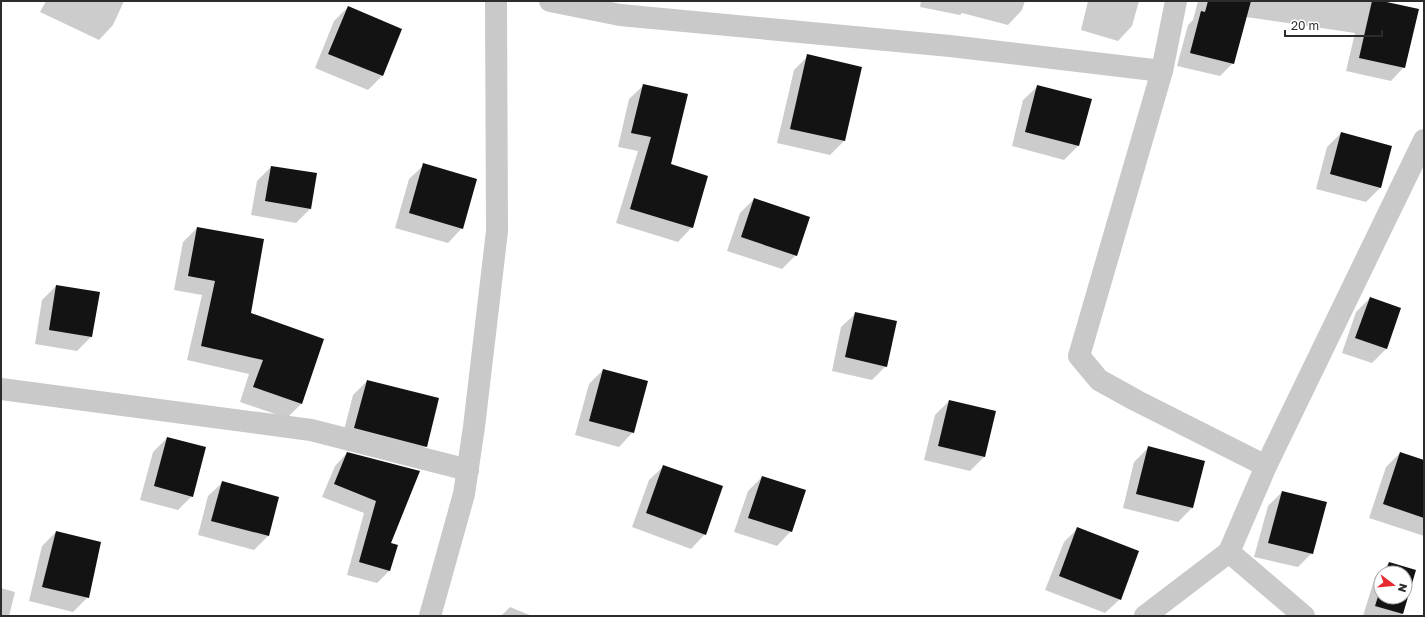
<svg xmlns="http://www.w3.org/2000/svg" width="1425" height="617" font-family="'Golos Text',sans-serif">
<rect width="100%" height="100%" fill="#fff"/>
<g fill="#0003" fill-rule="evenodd">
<path d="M 46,1 L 124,1 L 113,25 L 99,40 L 40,12 Z"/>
<path d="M 921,1 L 1025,1 L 1022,10 L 1008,25 L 962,13 L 960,15 L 920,7 Z"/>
<path d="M 1088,1 L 1139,1 L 1132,26 L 1118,41 L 1081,30 Z"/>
<path d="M 1198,1 L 1377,1 L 1404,67 L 1391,81 L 1346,71 L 1355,33 L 1246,17 L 1233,63 L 1220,76 L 1177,66 L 1188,25 L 1193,20 Z"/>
<path d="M 348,7 L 382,76 L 368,90 L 315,68 L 334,21 Z"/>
<path d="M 808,56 L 861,68 L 844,141 L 830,155 L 777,143 L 794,70 Z"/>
<path d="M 644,85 L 692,227 L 678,242 L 616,223 L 638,151 L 618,147 L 629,99 Z"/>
<path d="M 1038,86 L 1078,146 L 1064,160 L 1012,146 L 1023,100 Z"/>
<path d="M 1341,133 L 1391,147 L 1380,188 L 1366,202 L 1316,189 L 1327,147 Z"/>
<path d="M 424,165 L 462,228 L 448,243 L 395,228 L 409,179 Z"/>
<path d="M 271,167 L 310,209 L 296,223 L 251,215 L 257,181 Z"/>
<path d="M 754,199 L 796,255 L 782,269 L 727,251 L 740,213 Z"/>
<path d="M 197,228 L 249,314 L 301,404 L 287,418 L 240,402 L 249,374 L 187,360 L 202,295 L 174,290 L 183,242 Z"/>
<path d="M 56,286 L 91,337 L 77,351 L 35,344 L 42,300 Z"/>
<path d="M 1370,298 L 1386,349 L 1372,363 L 1342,353 L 1356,312 Z"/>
<path d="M 856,313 L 886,366 L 872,380 L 832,371 L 841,327 Z"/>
<path d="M 603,370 L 633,432 L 619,447 L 575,435 L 589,384 Z"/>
<path d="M 367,381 L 426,446 L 412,460 L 341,442 L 353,395 Z"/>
<path d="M 949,401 L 995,412 L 984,457 L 970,471 L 924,460 L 935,415 Z"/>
<path d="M 167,438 L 192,496 L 178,510 L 140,500 L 153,452 Z"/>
<path d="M 1149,447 L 1204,462 L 1192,508 L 1178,522 L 1123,508 L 1134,462 Z"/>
<path d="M 347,453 L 419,471 L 390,544 L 389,571 L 377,583 L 347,575 L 364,513 L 322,497 L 335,466 Z"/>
<path d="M 1400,453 L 1424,461 L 1424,536 L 1369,518 L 1386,467 Z"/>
<path d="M 664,466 L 705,534 L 691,549 L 632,527 L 649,480 Z"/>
<path d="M 762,477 L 791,531 L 777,546 L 734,532 L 748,491 Z"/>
<path d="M 223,482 L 278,498 L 268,536 L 254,550 L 198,535 L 208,496 Z"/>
<path d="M 1282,492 L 1312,553 L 1298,567 L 1254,557 L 1268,506 Z"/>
<path d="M 1078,528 L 1120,599 L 1105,613 L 1045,590 L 1064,542 Z"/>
<path d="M 56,532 L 88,597 L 73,612 L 29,601 L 42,546 Z"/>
<path d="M 1389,563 L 1415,571 L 1402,614 L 1399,616 L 1363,616 L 1375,577 ZM 1381,573 L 1405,573 L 1405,597 L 1381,597 Z"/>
<path d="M 1,588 L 15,592 L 9,616 L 1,616 Z"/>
<path d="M 510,607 L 532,616 L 501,616 Z"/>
</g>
<g fill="#131313">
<path d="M 1208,1 L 1251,1 L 1234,64 L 1190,53 L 1201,11 L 1205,12 Z"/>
<path d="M 1372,1 L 1382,1 L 1419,9 L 1405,68 L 1359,58 Z"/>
<path d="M 348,6 L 402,29 L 383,76 L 328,54 Z"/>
<path d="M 807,54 L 862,67 L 845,141 L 790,129 Z"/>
<path d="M 643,84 L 688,94 L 671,164 L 708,176 L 693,228 L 630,209 L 651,137 L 631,133 Z"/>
<path d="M 1037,85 L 1092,99 L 1079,146 L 1025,132 Z"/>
<path d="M 1341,132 L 1392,146 L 1381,188 L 1330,174 Z"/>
<path d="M 423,163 L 477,179 L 463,229 L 409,213 Z"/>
<path d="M 271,166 L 317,173 L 311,209 L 265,201 Z"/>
<path d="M 754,198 L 810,217 L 797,256 L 741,237 Z"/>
<path d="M 197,227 L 264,239 L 251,313 L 324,339 L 302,404 L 253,387 L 263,360 L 201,346 L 215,281 L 188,276 Z"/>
<path d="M 56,285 L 100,292 L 92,337 L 49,330 Z"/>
<path d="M 1370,297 L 1401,308 L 1387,349 L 1355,338 Z"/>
<path d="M 855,312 L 897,321 L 887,367 L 845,357 Z"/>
<path d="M 603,369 L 648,381 L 634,433 L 589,421 Z"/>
<path d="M 367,380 L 439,398 L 427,447 L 354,428 Z"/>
<path d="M 949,400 L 996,411 L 985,457 L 938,446 Z"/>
<path d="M 167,437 L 206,447 L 193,497 L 154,486 Z"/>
<path d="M 1148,446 L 1205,461 L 1193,508 L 1136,494 Z"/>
<path d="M 347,452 L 420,471 L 391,543 L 398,545 L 390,571 L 359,562 L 376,501 L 334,484 Z"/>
<path d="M 1400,452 L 1424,460 L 1424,518 L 1383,504 Z"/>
<path d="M 663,465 L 723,486 L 706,535 L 646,513 Z"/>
<path d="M 762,476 L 806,490 L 792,532 L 748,518 Z"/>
<path d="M 222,481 L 279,497 L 269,536 L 211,521 Z"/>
<path d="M 1282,491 L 1327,502 L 1313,554 L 1268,543 Z"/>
<path d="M 1077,527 L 1139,551 L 1121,600 L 1059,576 Z"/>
<path d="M 56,531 L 101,542 L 89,598 L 42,587 Z"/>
<path d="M 1389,562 L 1416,570 L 1403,614 L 1375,606 L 1381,587 L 1381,597 L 1405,597 L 1405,573 L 1385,573 Z"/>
</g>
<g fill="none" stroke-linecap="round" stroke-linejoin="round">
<g stroke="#c9c9c9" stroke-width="22">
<path d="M 550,1 L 620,15 L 950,46 L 1162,71 L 1176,1"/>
<path d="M 1162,71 L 1079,356 L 1099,380 L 1137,401 L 1266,466"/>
<path d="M 1,389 L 311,430 L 468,470"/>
<path d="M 1229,552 L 1304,616"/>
<path d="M 430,616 L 464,494 L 474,427 L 497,231 L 496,1"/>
<path d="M 1145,616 L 1229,552 L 1266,466 L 1424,140"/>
</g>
</g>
<rect width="1425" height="617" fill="none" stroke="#2c2c2c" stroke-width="4"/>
<g transform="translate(1393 585) rotate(106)"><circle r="19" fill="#ffffff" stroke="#ababab"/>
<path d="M0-3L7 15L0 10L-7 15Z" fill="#e62a30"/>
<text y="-6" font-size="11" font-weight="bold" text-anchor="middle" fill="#2c2c2c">N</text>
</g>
<path d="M1285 30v6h97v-6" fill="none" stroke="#2c2c2c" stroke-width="2"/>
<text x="1291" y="30" font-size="12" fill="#2c2c2c" stroke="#ffffff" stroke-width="3" paint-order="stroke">20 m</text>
</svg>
